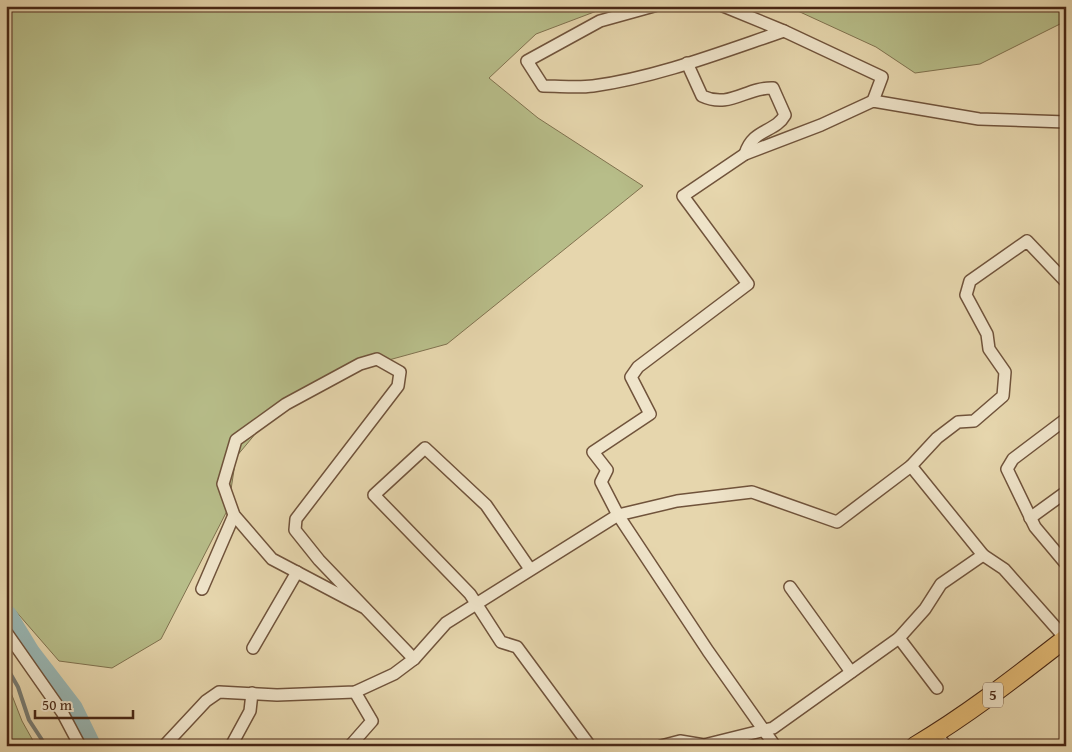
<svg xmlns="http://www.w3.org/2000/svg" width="1072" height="752" font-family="'Gentium Book Plus',serif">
<rect width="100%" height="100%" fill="#e6d6ad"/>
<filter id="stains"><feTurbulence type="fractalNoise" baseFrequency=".004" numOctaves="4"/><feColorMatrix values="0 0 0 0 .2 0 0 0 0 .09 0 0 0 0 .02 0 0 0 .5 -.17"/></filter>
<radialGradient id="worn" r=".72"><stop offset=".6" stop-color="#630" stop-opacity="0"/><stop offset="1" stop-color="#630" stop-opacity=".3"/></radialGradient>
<g fill="#b7bd89" stroke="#80724f">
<path d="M 6,6 L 610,6 L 536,34 L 489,78 L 538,118 L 643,186 L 447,344 L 345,372 L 282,402 L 236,457 L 228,509 L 161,639 L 112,668 L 59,661 L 6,600 Z"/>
<path d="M 787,6 L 1066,6 L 1066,18 L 1062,23 L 980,64 L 915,73 L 876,47 Z"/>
<path d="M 6,680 L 22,721 L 36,746 L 6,746 Z"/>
</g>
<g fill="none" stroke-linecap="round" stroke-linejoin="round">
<path stroke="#797d74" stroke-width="4" d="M 6,666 L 18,687 L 29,720 L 46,746"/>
<path stroke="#99b7b4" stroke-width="24" d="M 6,617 L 28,653 L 71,709 L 89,746"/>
</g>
<path fill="#d58e78" stroke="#482715" d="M 753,739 L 755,746 L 733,746 Z"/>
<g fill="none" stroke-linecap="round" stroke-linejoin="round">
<g stroke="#70533b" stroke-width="14">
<g id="street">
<path d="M 654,6 L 600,21 L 527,61 L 543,86 C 560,86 577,88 593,86 C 658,77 722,52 784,31 L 723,6"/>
<path d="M 784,31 L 882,77 L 873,101"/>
<path d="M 687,63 L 702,96 C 730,109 746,87 773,88 L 785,115 C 775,133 753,128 745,154"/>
<path d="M 1066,419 L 1013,459 L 1007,469 L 1035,527 L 1066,564"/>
<path d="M 911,466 L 983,555 L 1004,569 L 1066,639"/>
<path d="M 1030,518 L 1066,492"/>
<path d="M 530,569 L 486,505 L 425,448 L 374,495 L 470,594 L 501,642 L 517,647 L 590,746"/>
<path d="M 790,587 L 851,672"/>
<path d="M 202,589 L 234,515"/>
<path d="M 365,608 L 272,559 L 234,515 L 223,484 L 236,440 L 286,404 L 360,364 L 377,359 L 400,372 L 398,386 L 296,519 L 295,530 L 319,560 L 414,659"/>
<path d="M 6,632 L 62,712 L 80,746"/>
<path d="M 899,638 L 937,688"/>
<path d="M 253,648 L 297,572"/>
<path d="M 936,734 L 946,746"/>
<path d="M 164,746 L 206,701 L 219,692 L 277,695 L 355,692 L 394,674 L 414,659 L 446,623 L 618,515 L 677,501 L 752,492 L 837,522 L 911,466 L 937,438 L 958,422 L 974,421 L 1003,396 L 1005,372 L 989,349 L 987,334 L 966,295 L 970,281 L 1027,241 L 1066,282"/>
<path d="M 231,746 L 250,711 L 252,693"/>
<path d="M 350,746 L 372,721 L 355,692"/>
<path d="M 661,746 L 680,741 L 704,745 L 773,728 L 899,638 L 925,609 L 941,584 L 983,555"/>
<path d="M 775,746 L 708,651 L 618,515 L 601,482 L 607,470 L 593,452 L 650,414 L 631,377 L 638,367 L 748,284 L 683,196 L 745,154 L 821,125 L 873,101 L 979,119 L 1066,122"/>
</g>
</g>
<g stroke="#482715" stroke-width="20">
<path id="primary" d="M 915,746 C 969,714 1017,676 1066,638"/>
</g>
<use href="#street" stroke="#efe4ca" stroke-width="11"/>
<use href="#primary" stroke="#e3bb76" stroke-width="18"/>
</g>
<g text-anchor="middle" stroke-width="5" stroke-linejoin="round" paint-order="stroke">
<rect fill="#efe4ca" stroke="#7a604b" stroke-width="1" x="983" y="682.5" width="20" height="25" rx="4"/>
<g font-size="15" font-weight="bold" fill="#482715">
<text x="993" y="700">5</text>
</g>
</g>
<rect width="1072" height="752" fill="none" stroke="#e6d6ad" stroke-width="25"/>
<rect x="8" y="8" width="1057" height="737" fill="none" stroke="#482715" stroke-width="2.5"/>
<rect x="12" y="12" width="1047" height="727" fill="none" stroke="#482715"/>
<path d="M35 710v8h98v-8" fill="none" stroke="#482715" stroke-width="2.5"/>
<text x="42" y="710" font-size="15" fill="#482715" stroke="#efe4ca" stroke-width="4" paint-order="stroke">50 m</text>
<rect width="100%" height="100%" filter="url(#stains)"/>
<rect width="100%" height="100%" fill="url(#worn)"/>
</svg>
